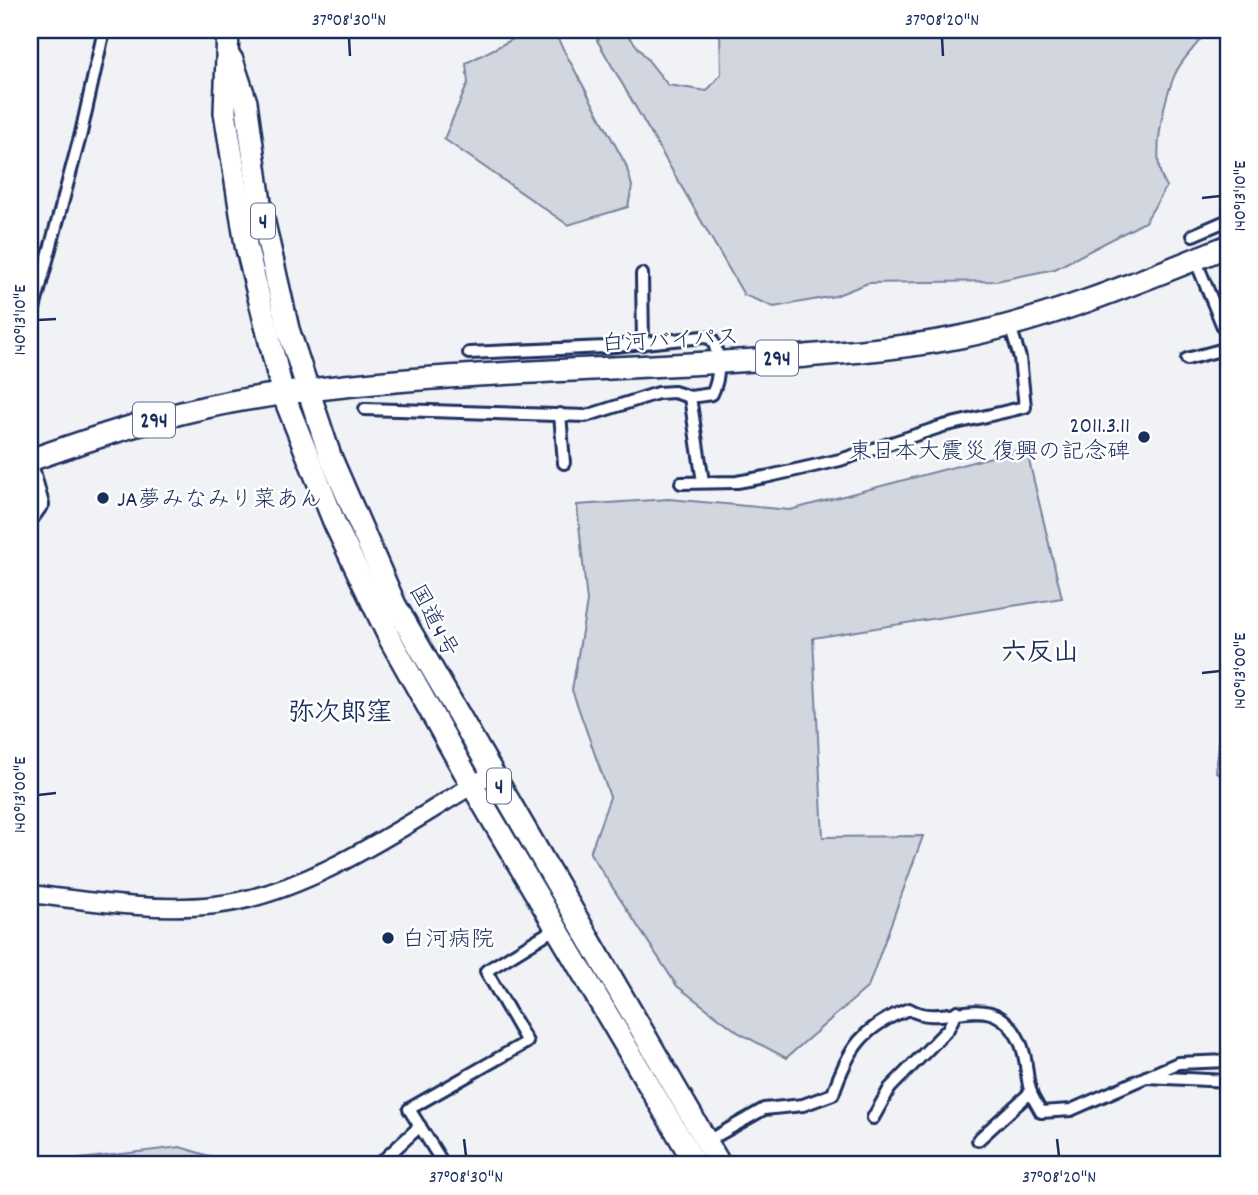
<svg xmlns="http://www.w3.org/2000/svg" width="1258" height="1195" font-family="Dekko,'Klee One',sans-serif">
<rect width="100%" height="100%" fill="#f1f2f5"/>
<filter id="ink" filterUnits="userSpaceOnUse"><feTurbulence type="fractalNoise" baseFrequency=".0143" numOctaves="2"/><feDisplacementMap in="SourceGraphic" scale="14" xChannelSelector="R" yChannelSelector="G"/><feConvolveMatrix kernelMatrix="1 2 1 2 8 2 1 2 1" color-interpolation-filters="sRGB"/></filter>
<g filter="url(#ink)">
<g fill="#d2d6df" stroke="#76829e" stroke-width="2">
<path d="M 614,30 L 624,30 L 668,85 L 707,91 L 721,74 L 720,30 L 1208,30 C 1197,45 1179,62 1173,79 C 1163,104 1149,166 1167,186 L 1145,222 L 1055,269 L 996,281 L 868,283 L 835,296 L 774,307 L 744,295 L 597,40 Z"/>
<path d="M 554,32 L 626,165 L 632,186 L 628,207 L 568,225 L 444,139 L 468,83 L 466,63 L 517,37 Z"/>
<path d="M 1026,448 L 1062,598 L 813,638 L 823,837 L 923,836 L 868,987 L 786,1058 L 739,1033 L 677,986 L 590,853 L 610,797 L 572,690 L 587,602 L 577,505 L 669,499 L 790,510 Z"/>
<path d="M 1220,731 L 1228,733 L 1228,781 L 1216,772 Z"/>
<path d="M 180,1147 L 238,1165 L 30,1165 Z"/>
</g>
<g fill="none" stroke-linecap="round" stroke-linejoin="round">
<g stroke="#1b2f5e" stroke-width="16">
<g id="street">
<path d="M 1193,235 L 1228,220"/>
<path d="M 1195,259 L 1228,339"/>
<path d="M 642,274 L 643,344"/>
<path d="M 30,324 L 81,133 L 104,30"/>
<path d="M 1187,359 L 1228,348"/>
<path d="M 690,397 L 703,482"/>
<path d="M 365,409 L 586,416 L 658,393 L 674,392 L 690,397 L 712,394 C 720,378 721,354 711,338 L 703,337 L 605,347 L 469,353"/>
<path d="M 560,414 L 564,463"/>
<path d="M 681,483 L 737,482 L 765,477 L 840,460 L 943,426 L 1025,407 L 1020,358 L 1010,326"/>
<path d="M 30,522 L 43,504 L 31,460"/>
<path d="M 1146,1077 L 1228,1081"/>
<path d="M 873,1118 L 890,1088 L 948,1029 L 957,1011"/>
<path d="M 978,1140 L 1031,1092"/>
<path d="M 704,1143 L 764,1109 L 803,1105 L 833,1094 C 848,1049 863,1026 909,1009 C 945,1031 991,984 1019,1040 C 1028,1057 1025,1075 1031,1093 C 1033,1099 1038,1106 1041,1112 L 1071,1110 L 1178,1063 L 1228,1061"/>
<path d="M 378,1165 L 420,1126"/>
<path d="M 444,1165 L 409,1109 L 527,1042 L 486,971 L 556,928"/>
</g>
</g>
<g stroke="#1b2f5e" stroke-width="21">
<path id="secondary" d="M 30,894 C 91,901 153,912 215,905 C 311,894 409,822 491,774"/>
</g>
<g stroke="#1b2f5e" stroke-width="26">
<g id="highway">
<path d="M 228,30 L 225,112 L 246,245 L 283,394 L 335,524 L 390,639 L 472,785 L 696,1165"/>
<path d="M 232,60 L 246,102 L 261,210 L 288,329 L 330,456 L 395,605 L 720,1165"/>
<path d="M 30,460 C 96,437 162,415 231,402 C 297,390 366,383 433,378 C 553,369 674,367 795,357 C 850,352 906,348 960,337 C 1053,318 1141,281 1228,246"/>
</g>
</g>
<use href="#street" stroke="#fff" stroke-width="10"/>
<use href="#secondary" stroke="#fff" stroke-width="16"/>
<use href="#highway" stroke="#fff" stroke-width="21"/>
</g>
</g>
<path fill="none" stroke="#1b2f5e" stroke-width="2.5" d="M 349,38 L 350,56M 942,38 L 943,56M 1202,198 L 1220,196M 38,320 L 56,319M 1202,673 L 1220,671M 38,795 L 56,793M 464,1139 L 466,1156M 1057,1139 L 1059,1156"/>
<g fill="#1b2f5e" stroke="#fff" stroke-width="2.5">
<circle cx="1144" cy="437" r="7"/>
<circle cx="103" cy="498" r="7"/>
<circle cx="388" cy="938" r="7"/>
</g>
<g text-anchor="middle" stroke-width="5" stroke-linejoin="round" paint-order="stroke">
<g fill="#fff" stroke="#5f6d8e" stroke-width="2">
<rect x="251" y="203.5" width="24" height="35" rx="5"/>
<rect x="756" y="340.5" width="42" height="35" rx="5"/>
<rect x="133" y="402.5" width="42" height="35" rx="5"/>
<rect x="487" y="768.5" width="24" height="35" rx="5"/>
</g>
<g font-size="21" font-weight="bold" fill="#1b2f5e">
<text x="263" y="228">4</text>
<text x="777" y="365">294</text>
<text x="154" y="427">294</text>
<text x="499" y="793">4</text>
</g>
<g font-size="23" fill="#1b2f5e" stroke="#fff">
<text transform="translate(670 339) rotate(-3)" y="8">白河バイパス</text>
<text transform="translate(435 620) rotate(62)" y="8">国道4号</text>
</g>
<g font-size="23" fill="#1b2f5e" stroke="#fff" text-anchor="start">
<text x="1130" y="432" text-anchor="end">2011.3.11<tspan x="1130" dy="26">東日本大震災 復興の記念碑</tspan></text>
<text x="117" y="506">JA夢みなみり菜あん</text>
<text x="402" y="946">白河病院</text>
</g>
<g font-size="26" font-weight="bold" fill="#1b2f5e" stroke="#fff">
<text x="1040" y="660">六反山</text>
<text x="340" y="720">弥次郎窪</text>
</g>
</g>
<rect width="1258" height="1195" fill="none" stroke="#fff" stroke-width="77"/>
<rect x="38" y="38" width="1182" height="1118" fill="none" stroke="#1b2f5e" stroke-width="2.5"/>
<g font-size="18" text-anchor="middle" fill="#1b2f5e">
<text x="349" y="25">37°08'30"N</text>
<text x="942" y="25">37°08'20"N</text>
<text transform="translate(1239 196) rotate(-90)" y="6">140°13'10"E</text>
<text transform="translate(19 320) rotate(-90)" y="6">140°13'10"E</text>
<text transform="translate(1239 671) rotate(-90)" y="6">140°13'00"E</text>
<text transform="translate(19 795) rotate(-90)" y="6">140°13'00"E</text>
<text x="466" y="1182">37°08'30"N</text>
<text x="1059" y="1182">37°08'20"N</text>
</g>
</svg>
